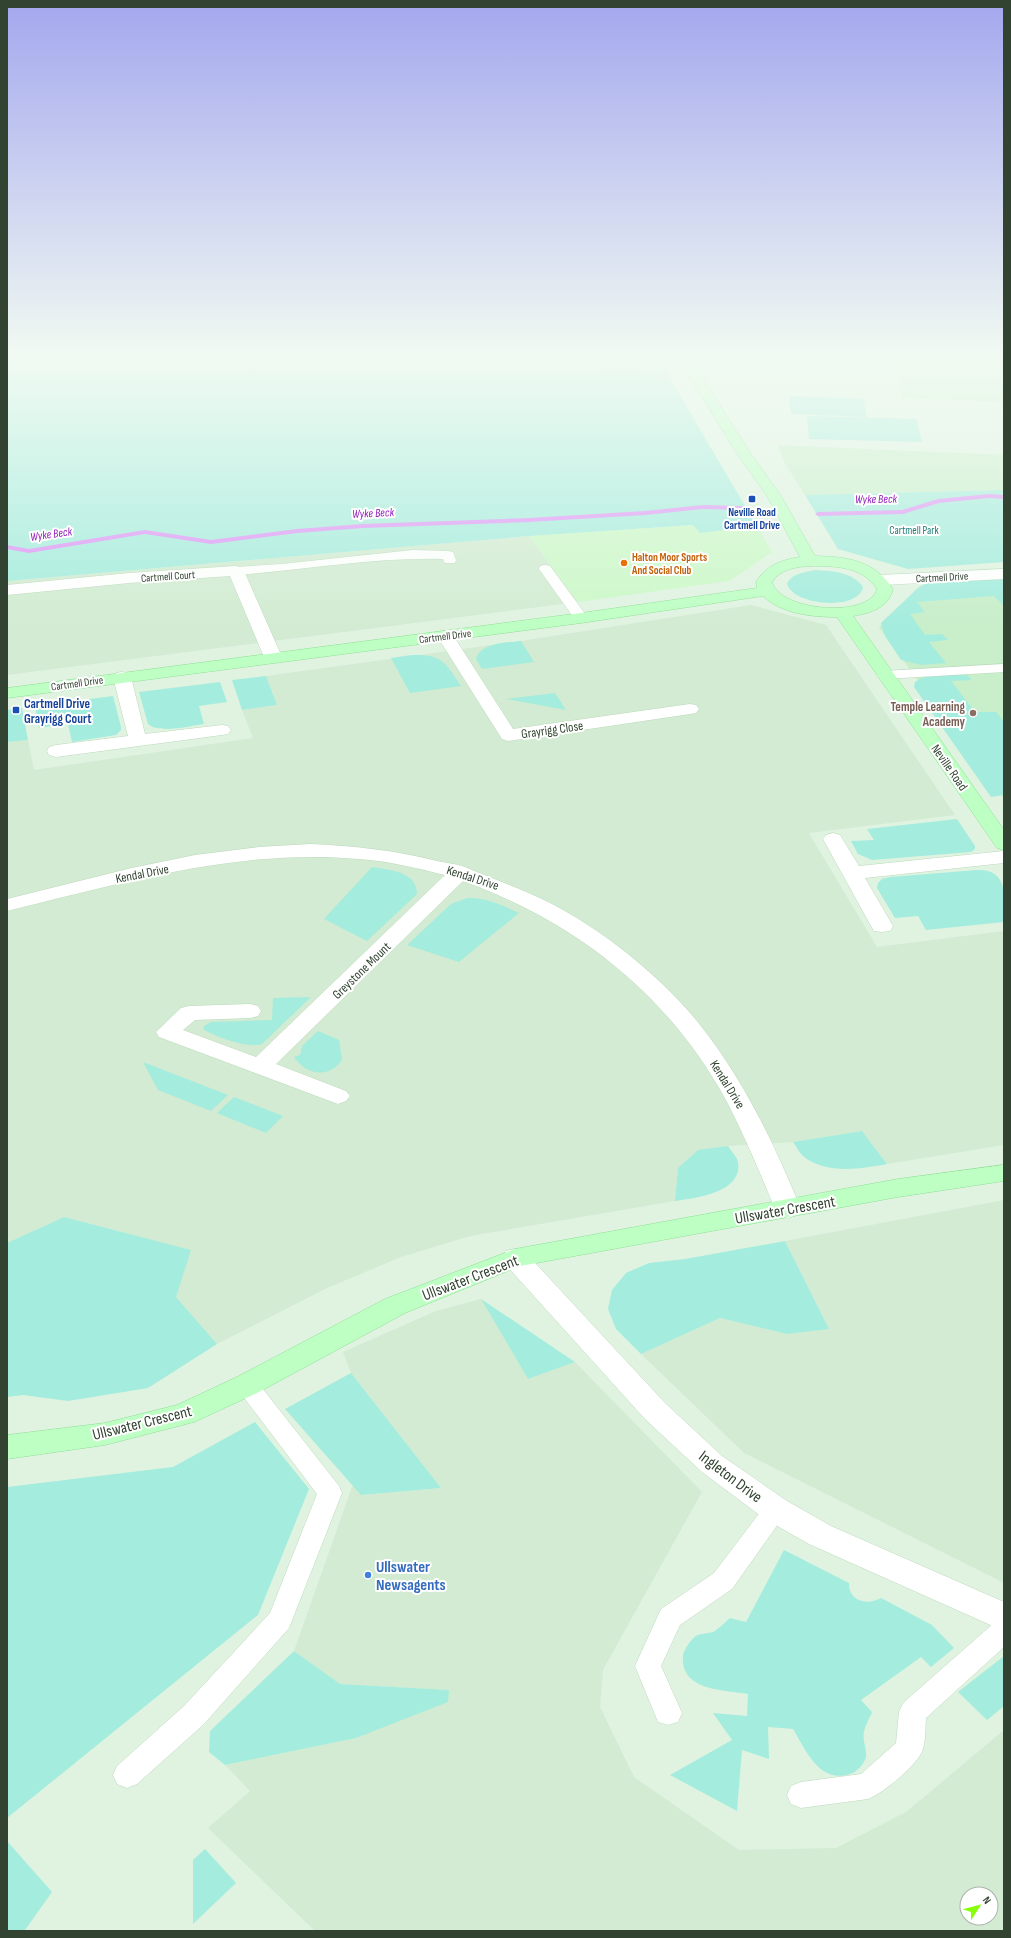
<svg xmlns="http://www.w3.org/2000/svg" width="1011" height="1938" font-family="'Sofia Sans Condensed',sans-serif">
<rect width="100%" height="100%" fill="#e0f3e1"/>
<g fill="#d2ebd2" fill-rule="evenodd">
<path d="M 529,536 L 578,602 L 7,675 L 7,581 Z"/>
<path d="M 751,605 L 826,625 L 955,815 L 809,833 L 877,947 L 1004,931 L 1004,1145 L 887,1164 L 862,1131 L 793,1142 L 729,1146 L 698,1150 L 678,1168 L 675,1201 L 470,1236 L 401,1257 L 327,1288 L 217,1344 L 176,1297 L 190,1250 L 64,1217 L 7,1243 L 7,742 L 28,740 L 34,770 L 253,738 L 242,710 L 277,705 L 266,676 L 521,641 Z"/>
<path d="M 1004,1200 L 1004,1583 L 744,1453 L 641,1354 L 720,1318 L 787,1334 L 829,1329 L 785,1241 Z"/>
<path d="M 481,1299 L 528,1379 L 575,1362 L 702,1492 L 603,1670 L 600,1707 L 634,1777 L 739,1850 L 836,1848 L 906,1812 L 1004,1730 L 1004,1931 L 315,1931 L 208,1828 L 250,1791 L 225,1765 L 356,1738 L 448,1690 L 340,1684 L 294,1651 L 353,1484 L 362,1495 L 441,1488 L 351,1373 L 343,1352 L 436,1311 ZM 967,1894 L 991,1894 L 991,1918 L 967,1918 Z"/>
</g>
<path fill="#ccf8c8" d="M 693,525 L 700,533 L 757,526 L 772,552 L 729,581 L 578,602 L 529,536 Z"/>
<g fill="#c8eeca">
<path d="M 710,355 L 1004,355 L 1004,402 L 902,398 L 893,358 L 711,357 Z"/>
<path d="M 778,445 L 1004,455 L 1004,490 L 805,495 L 784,462 Z"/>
<path d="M 1004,579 L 1004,799 L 879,627 L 927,583 Z"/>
</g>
<g fill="#a4ecdd">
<path d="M 16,355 L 656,355 L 757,526 L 700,533 L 693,525 L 529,536 L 7,581 L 7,363 Z"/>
<path d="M 789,396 L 864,399 L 866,417 L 791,414 Z"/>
<path d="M 807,416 L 916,419 L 922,442 L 809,439 Z"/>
<path d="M 1004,490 L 1004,562 L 908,569 L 838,549 L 805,495 Z"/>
<path d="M 816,570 C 832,571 853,572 863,587 C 859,611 794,606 787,584 C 792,573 805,572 816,570 Z"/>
<path d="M 1004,578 L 1004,606 L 994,596 L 917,602 L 925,612 L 910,614 L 925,635 L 942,634 L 948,640 L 929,642 L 946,663 L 921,665 L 901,660 L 885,636 L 881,623 L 919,587 L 927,583 Z"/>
<path d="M 521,641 L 534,662 L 482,669 L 476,659 C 482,642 506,643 521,641 Z"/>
<path d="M 412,655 C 442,654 446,663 461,686 L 410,693 L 391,658 Z"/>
<path d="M 966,674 L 972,680 L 951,681 L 975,712 L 996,712 L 1004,722 L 1004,795 L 991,797 L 914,687 L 915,682 C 930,672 949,674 966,674 Z"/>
<path d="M 266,676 L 277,705 L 242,710 L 232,680 Z"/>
<path d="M 220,682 L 227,702 L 199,706 L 204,724 C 190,726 159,734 148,724 L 139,692 Z"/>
<path d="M 555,693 L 566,710 L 506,699 Z"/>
<path d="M 113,696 L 121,727 L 121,730 L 116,735 L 72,742 L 68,724 L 39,728 L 35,706 Z"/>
<path d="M 22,708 L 28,740 L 7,742 L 7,710 Z"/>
<path d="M 957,819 L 975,846 L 975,849 L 971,852 L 872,860 L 858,854 L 851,841 L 874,840 L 867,829 Z"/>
<path d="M 372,867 C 389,870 417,871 417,894 L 367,941 L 324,919 Z"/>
<path d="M 977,870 C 1010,869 1004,899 1004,922 L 926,930 L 918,916 L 895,918 L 877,888 L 878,883 L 882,879 L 890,877 Z"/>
<path d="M 467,898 C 487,897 501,905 519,913 L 459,962 L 407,945 L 451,904 Z"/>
<path d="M 311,997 L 262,1044 C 249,1049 215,1037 203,1029 L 204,1026 L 211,1022 L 272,1020 L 273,998 Z"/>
<path d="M 318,1031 L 339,1040 L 342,1060 C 329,1079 306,1075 294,1057 L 300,1055 L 302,1046 Z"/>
<path d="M 143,1062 L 228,1095 L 211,1111 L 158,1090 Z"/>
<path d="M 234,1097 L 283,1116 L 266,1133 L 217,1113 Z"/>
<path d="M 862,1131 L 887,1164 C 861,1169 824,1175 802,1155 C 799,1152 796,1146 793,1142 Z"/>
<path d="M 728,1146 C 731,1151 737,1157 738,1162 C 743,1193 695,1198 675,1201 L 678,1168 L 698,1150 Z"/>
<path d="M 64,1217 L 191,1250 L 176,1297 L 217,1344 L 148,1388 L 68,1401 L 23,1395 L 7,1397 L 7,1243 Z"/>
<path d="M 785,1241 L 829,1329 L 787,1334 L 720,1318 L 641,1354 L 616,1329 L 608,1309 L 612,1290 L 626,1273 L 649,1263 L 685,1259 Z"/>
<path d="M 481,1299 L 575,1362 L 528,1379 Z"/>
<path d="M 351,1373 L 441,1488 L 361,1495 L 285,1409 Z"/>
<path d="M 255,1422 L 309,1489 L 258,1615 L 7,1818 L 7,1487 L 173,1467 Z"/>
<path d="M 784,1550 L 849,1583 C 848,1601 867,1606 881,1598 L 932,1625 L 954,1648 L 931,1667 L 921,1657 L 861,1700 L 872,1712 C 870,1718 865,1725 864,1732 C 862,1740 867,1749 866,1757 C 864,1764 857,1772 850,1774 C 819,1784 806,1750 793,1729 L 768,1727 L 769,1759 L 742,1750 L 737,1811 L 670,1775 L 732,1740 L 713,1713 L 747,1716 L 748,1694 C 724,1690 680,1691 683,1656 C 683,1651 691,1639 696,1636 C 700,1633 708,1634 713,1632 C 719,1629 725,1622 730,1618 L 746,1622 Z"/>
<path d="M 294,1651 L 340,1684 L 449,1690 L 448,1702 L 356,1738 L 225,1765 L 209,1752 L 210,1731 Z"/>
<path d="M 1004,1656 L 1004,1706 L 987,1720 L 958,1692 Z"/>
<path d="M 7,1841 L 52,1892 L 25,1930 L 26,1931 L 7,1931 Z"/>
<path d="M 205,1849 L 236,1883 L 193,1924 L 193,1860 Z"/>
</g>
<path fill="#dbe2da" d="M 594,355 L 639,355 L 642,370 L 596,370 Z"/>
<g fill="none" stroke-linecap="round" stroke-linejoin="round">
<g fill="#de94f8" fill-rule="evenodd">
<path d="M 989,494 L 1004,495 L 1004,499 L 989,498 L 939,503 L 903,514 L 818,516 L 815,514 L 818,512 L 902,510 L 938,499 Z"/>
<path d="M 703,505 L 743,506 L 746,508 L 743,510 L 703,509 L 645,515 L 529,522 L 363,528 L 297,533 L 211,544 L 145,534 L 29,553 L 7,549 L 7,545 L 29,549 L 145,530 L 211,540 L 297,529 L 363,524 L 529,518 L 645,511 Z"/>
</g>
<g stroke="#bddabc" stroke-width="1">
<g id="lane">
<path d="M 413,550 L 448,551 L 453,552 L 456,560 L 455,563 L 445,563 L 443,559 C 374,557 305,570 236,575 L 231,574 L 230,571 L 231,568 L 236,567 L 282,564 Z"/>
<path d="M 545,565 L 550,566 L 586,615 L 588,618 L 586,621 L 576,621 L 539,569 L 540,566 Z"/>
<path d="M 1004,664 L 1004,672 L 884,679 L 879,678 L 877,675 L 879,672 L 884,671 Z"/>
<path d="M 247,1376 L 255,1379 L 339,1486 L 342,1493 L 289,1628 L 204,1724 L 137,1784 L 127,1788 L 117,1784 L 113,1775 L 117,1766 L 184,1706 L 270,1613 L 317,1494 L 239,1391 L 235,1385 L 239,1379 Z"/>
<path d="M 776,1500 L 785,1503 L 788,1510 L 732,1589 L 680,1625 L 661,1666 L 682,1713 L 678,1722 L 668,1725 L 658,1722 L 635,1666 L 661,1609 L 714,1573 L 767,1503 Z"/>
<path d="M 1004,1619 L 1004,1647 L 926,1718 C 925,1728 926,1739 923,1749 C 919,1764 882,1794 868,1799 L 801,1808 L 791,1804 L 787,1795 L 791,1786 L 801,1782 L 861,1774 L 896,1743 L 899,1712 L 903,1703 L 995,1622 Z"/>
</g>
</g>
<g stroke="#bddabc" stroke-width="1">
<g id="street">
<path d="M 236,566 L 242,568 L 244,571 L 282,657 L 279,661 L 273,662 L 267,661 L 264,657 L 230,576 L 129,583 L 7,595 L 7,585 L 129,573 Z"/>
<path d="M 1004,569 L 1004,579 L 881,585 L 875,583 L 873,580 L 875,577 L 881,575 Z"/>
<path d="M 445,631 L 451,632 L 513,729 L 690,704 L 696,705 L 699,709 L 696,713 L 690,714 L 508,741 L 502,739 L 437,636 L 439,632 Z"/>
<path d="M 122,672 L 128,673 L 131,677 L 145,734 L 222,725 L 228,726 L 231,730 L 228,734 L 222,735 L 56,757 L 49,755 L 47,751 L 49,747 L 56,745 L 128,736 L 113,677 L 116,673 Z"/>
<path d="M 833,833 L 840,835 L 859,866 L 1004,851 L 1004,863 L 865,878 L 893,926 L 890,931 L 882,932 L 874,931 L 871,926 L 823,839 L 826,835 Z"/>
<path d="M 310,844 C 353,846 394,850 437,861 C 446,863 457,864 465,867 C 493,879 522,889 550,903 C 603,930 663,978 700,1025 C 744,1080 774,1144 801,1209 L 797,1215 L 788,1218 L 779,1215 C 771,1202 766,1186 759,1171 C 749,1147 738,1123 726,1100 C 668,994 576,922 463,881 L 276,1064 L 346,1091 L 350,1096 L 346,1101 L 338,1104 L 159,1037 L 156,1032 L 181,1008 L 189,1006 L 250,1004 L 258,1006 L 261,1011 L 258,1016 L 250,1018 L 195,1020 L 183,1030 L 256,1057 L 445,875 C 417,868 388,861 359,859 C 239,848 122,883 7,911 L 7,899 L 132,868 L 195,855 L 259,847 Z"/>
<path d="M 515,1249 L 524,1251 L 665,1403 L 722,1456 L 787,1501 L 831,1526 L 1004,1602 L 1004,1631 L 809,1544 L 765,1519 L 702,1472 L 645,1419 L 506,1265 L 502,1258 L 506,1251 Z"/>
</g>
</g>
<g stroke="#8edf94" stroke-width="1">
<g id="secondary">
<path d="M 676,355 L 688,355 L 751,454 L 781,496 L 815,556 C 848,557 874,560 893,589 C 888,608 871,613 853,616 L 1004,830 L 1004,850 L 997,848 L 837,617 C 812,617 782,614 763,596 L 581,623 L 7,698 L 7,688 L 581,613 L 757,588 L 756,582 C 767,565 781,560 800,557 L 767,496 L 738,455 ZM 810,566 C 835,566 862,566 877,589 C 869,619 779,611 772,582 C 780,569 796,567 810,566 Z"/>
<path d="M 1004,1165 L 1004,1181 L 898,1197 L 520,1266 L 405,1313 L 257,1393 L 194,1422 L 105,1445 L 7,1459 L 7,1435 L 105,1423 L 177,1405 L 237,1377 L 385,1299 L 515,1249 L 898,1179 Z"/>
</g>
</g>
<use href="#lane" fill="#fff" fill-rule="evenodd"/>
<use href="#street" fill="#fff" fill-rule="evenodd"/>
<use href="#secondary" fill="#beffc4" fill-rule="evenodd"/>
</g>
<linearGradient id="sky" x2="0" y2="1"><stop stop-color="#a4a7ee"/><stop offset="0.57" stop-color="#f1faf2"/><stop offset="1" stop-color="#f1faf2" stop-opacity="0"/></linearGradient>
<rect width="1011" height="626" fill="url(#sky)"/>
<g fill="#1a4fb4" stroke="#fff" stroke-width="1.5">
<rect x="748" y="495" width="8" height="8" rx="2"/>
<rect x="12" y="706" width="8" height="8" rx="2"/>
</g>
<circle fill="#e8710a" stroke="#fff" stroke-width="1.5" cx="624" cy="563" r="4"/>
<circle fill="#8d6e63" stroke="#fff" stroke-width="1.5" cx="973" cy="713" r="4"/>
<circle fill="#3f7fe0" stroke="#fff" stroke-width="1.5" cx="368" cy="1575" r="4"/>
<g text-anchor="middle" stroke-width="4" stroke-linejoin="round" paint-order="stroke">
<g font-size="11" font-weight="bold" fill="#164399" stroke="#fff">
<text x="752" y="516">Neville Road<tspan x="752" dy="13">Cartmell Drive</tspan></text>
</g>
<g font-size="11" fill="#1f7b77" stroke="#fff">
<text x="914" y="534">Cartmell Park</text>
</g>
<g font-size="11" font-weight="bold" fill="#c56008" stroke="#fff" text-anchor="start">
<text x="632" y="561">Halton Moor Sports<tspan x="632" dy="13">And Social Club</tspan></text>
</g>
<g font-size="11" fill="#324431" stroke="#fff">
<text transform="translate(168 576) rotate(-4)" y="4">Cartmell Court</text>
<text transform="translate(942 577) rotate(-3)" y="4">Cartmell Drive</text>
<text transform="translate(445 636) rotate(-7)" y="4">Cartmell Drive</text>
<text transform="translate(77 683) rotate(-8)" y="4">Cartmell Drive</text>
</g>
<g font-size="12" font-style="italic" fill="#9420ba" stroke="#fff">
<text transform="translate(876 499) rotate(-1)" y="4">Wyke Beck</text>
<text transform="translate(373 513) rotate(-3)" y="4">Wyke Beck</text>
<text transform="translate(51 534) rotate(-8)" y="4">Wyke Beck</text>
</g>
<g font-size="13" font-weight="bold" fill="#164399" stroke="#fff" text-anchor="start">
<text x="24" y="708">Cartmell Drive<tspan x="24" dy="15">Grayrigg Court</tspan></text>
</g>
<g font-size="13" font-weight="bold" fill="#785e54" stroke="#fff" text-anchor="end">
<text x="965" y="711">Temple Learning<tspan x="965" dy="15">Academy</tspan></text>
</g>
<g font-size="13" fill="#324431" stroke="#fff">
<text transform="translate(552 729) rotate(-8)" y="5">Grayrigg Close</text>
<text transform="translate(950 767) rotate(55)" y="5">Neville Road</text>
<text transform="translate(142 873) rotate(-11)" y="5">Kendal Drive</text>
<text transform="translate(473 877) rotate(18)" y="5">Kendal Drive</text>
<text transform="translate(361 970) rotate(-44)" y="5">Greystone Mount</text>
<text transform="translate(728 1084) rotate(58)" y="5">Kendal Drive</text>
</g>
<g font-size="16" fill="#324431" stroke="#fff">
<text transform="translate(785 1209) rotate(-10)" y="6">Ullswater Crescent</text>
<text transform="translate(470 1277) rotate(-21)" y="6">Ullswater Crescent</text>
<text transform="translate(142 1422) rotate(-14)" y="6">Ullswater Crescent</text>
<text transform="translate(731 1476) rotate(37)" y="6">Ingleton Drive</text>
</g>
<g font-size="16" font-weight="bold" fill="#366cbe" stroke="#fff" text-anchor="start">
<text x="376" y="1572">Ullswater<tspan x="376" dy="18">Newsagents</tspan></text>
</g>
</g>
<rect width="1011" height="1938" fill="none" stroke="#324431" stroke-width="16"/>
<g transform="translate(979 1906) rotate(54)"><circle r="19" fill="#ffffff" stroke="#adb4ad"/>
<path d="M0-3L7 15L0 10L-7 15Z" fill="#89ff0b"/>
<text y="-6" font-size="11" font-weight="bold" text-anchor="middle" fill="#324431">N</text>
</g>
</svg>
